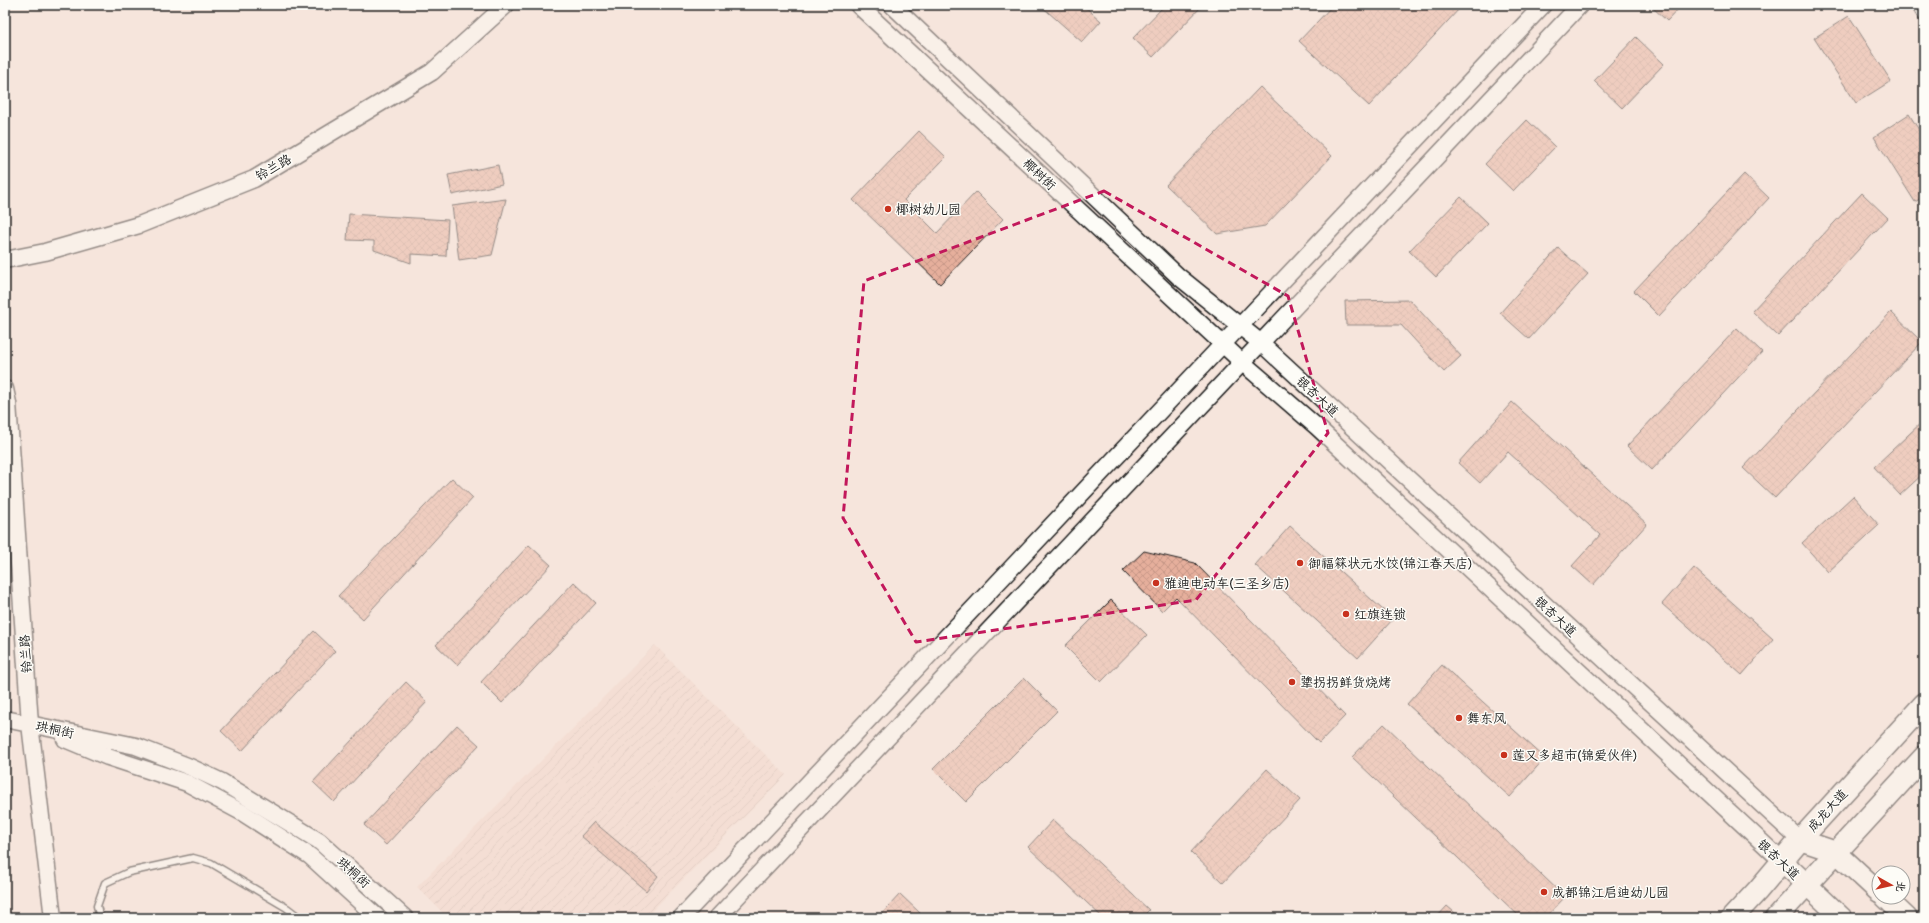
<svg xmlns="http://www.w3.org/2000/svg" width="1929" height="923" font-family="Pangolin,'LXGW WenKai TC',sans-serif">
<defs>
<pattern id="industrial-furrows" width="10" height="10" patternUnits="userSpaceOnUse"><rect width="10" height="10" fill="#f1d5c9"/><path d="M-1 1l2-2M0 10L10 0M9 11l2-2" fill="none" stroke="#ceb6ac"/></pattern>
<pattern id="building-cross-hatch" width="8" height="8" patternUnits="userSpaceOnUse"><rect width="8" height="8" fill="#e6af9c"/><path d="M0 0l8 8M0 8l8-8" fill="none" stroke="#c59686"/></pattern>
</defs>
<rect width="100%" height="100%" fill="#f6e5dc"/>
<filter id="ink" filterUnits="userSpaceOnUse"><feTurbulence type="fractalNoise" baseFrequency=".025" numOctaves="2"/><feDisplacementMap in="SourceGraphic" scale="8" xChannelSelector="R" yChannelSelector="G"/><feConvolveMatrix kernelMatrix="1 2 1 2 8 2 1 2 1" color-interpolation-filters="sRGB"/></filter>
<g filter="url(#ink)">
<path fill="url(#industrial-furrows)" d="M 655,645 L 786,775 L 645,918 L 448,918 L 417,887 Z"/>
<g fill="url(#building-cross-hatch)" stroke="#1c1c1c">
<path d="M 1040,5 L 1083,5 L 1101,21 L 1082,42 Z"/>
<path d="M 1165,5 L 1203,5 L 1153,57 L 1133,38 Z"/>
<path d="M 1333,5 L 1457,5 L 1460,8 L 1369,106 L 1299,41 Z"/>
<path d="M 1650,5 L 1682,5 L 1667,21 Z"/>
<path d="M 1849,16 L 1891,81 L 1856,103 L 1814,38 Z"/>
<path d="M 1636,37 L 1664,64 L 1622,108 L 1594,81 Z"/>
<path d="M 1260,87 L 1332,156 L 1265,226 L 1217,234 L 1166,185 Z"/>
<path d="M 1909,114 L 1924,138 L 1924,196 L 1915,202 L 1874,137 Z"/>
<path d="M 1527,120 L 1555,147 L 1513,191 L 1485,164 Z"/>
<path d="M 919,131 L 946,157 L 904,200 L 937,233 L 976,192 L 1003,219 L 940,284 L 853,200 Z"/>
<path d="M 498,165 L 502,184 L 452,195 L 448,175 Z"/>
<path d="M 1744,174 L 1769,198 L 1659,316 L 1634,291 Z"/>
<path d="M 1862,193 L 1888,218 L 1778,336 L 1752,311 Z"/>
<path d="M 1461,197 L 1488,223 L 1436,277 L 1409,251 Z"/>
<path d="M 506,199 L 492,255 L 459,260 L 452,206 Z"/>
<path d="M 349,214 L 448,220 L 446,256 L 411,254 L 411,263 L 374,250 L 374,241 L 347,240 Z"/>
<path d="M 1558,248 L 1588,274 L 1529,339 L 1500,313 Z"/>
<path d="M 1410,300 L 1461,356 L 1444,372 L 1401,325 L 1346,325 L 1345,301 Z"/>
<path d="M 1891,312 L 1922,342 L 1775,498 L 1743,468 Z"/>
<path d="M 1737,328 L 1762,352 L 1652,470 L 1627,446 Z"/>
<path d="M 1512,402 L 1647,524 L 1593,585 L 1572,566 L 1600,535 L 1508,452 L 1480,483 L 1458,463 Z"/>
<path d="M 1924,420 L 1924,473 L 1900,495 L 1874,467 Z"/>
<path d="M 452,478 L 473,498 L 363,619 L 338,596 Z"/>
<path d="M 1853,496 L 1879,525 L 1828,572 L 1802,543 Z"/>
<path d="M 1290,526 L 1393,619 L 1358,658 L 1255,565 Z"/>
<path d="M 529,545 L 551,565 L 457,665 L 436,645 Z"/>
<path d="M 1144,551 L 1195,563 L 1345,716 L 1319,743 L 1176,597 L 1162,611 L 1123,571 Z"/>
<path d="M 1694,568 L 1773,639 L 1742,675 L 1662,604 Z"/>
<path d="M 574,582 L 596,603 L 502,703 L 481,682 Z"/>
<path d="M 1111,600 L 1147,635 L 1101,682 L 1065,646 Z"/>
<path d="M 314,631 L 335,651 L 242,751 L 221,731 Z"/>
<path d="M 1442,665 L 1545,758 L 1510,797 L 1407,704 Z"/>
<path d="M 1024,678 L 1057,711 L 966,802 L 933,769 Z"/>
<path d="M 406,682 L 427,702 L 334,802 L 313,782 Z"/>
<path d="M 1384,724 L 1565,897 L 1545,918 L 1521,918 L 1352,757 Z"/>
<path d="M 457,725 L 479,745 L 386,845 L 364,825 Z"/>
<path d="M 1267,769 L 1300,800 L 1223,883 L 1191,852 Z"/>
<path d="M 1053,820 L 1149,910 L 1141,918 L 1103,918 L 1028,847 Z"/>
<path d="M 594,822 L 658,876 L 646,891 L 581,836 Z"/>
<path d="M 900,894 L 920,913 L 915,918 L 878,918 Z"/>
<path d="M 1447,906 L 1461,918 L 1436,918 Z"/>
</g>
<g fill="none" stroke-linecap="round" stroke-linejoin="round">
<g stroke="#1c1c1c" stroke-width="9">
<path id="service" d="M 100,918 L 97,906 L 105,883 L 129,872 L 193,858 L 211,863 L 287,908 L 300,918"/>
</g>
<g stroke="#1c1c1c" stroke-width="15">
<path id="minor" d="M 1918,5 L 1924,15"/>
</g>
<g stroke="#1c1c1c" stroke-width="19">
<g id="tertiary">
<path d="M 858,5 L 1243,363 L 1317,427 L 1782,861"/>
<path d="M 892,5 L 1178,276 L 1261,343 L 1800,840"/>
<path d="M 5,260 L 45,252 L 139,225 L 254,179 L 432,72 L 506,5"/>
<path d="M 5,389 L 8,403 L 30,724 L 53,918"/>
<path d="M 5,719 L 136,746 L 190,767 L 222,782 L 319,841 L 405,918"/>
<path d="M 65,739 L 108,757 L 187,783 L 243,813 L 310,856 L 378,918"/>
<path d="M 681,918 L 1543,5"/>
<path d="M 717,918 L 1580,5"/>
</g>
</g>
<g stroke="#1c1c1c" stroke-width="23">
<g id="primary">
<path d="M 1800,840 L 1836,852 L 1879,892"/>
<path d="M 1782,861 L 1842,918"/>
<path d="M 1885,897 L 1907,918"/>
</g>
</g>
<g stroke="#1c1c1c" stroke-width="24">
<g id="trunk">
<path d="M 1732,918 L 1758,890 L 1800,840 L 1924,704"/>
<path d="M 1776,918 L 1924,757"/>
</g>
</g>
<use href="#service" stroke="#fdfcf7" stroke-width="6"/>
<use href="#minor" stroke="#fdfcf7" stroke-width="12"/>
<use href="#tertiary" stroke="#fdfcf7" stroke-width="16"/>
<use href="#primary" stroke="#fdfcf7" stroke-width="20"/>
<use href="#trunk" stroke="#fdfcf7" stroke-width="21"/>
</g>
</g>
<path d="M0 0H1929V923H0ZM 1104,191 L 1288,296 L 1328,433 L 1196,600 L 916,642 L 843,518 L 864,281 Z" fill="#f6e5dc" fill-opacity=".55" fill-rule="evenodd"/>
<path fill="none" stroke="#c2185b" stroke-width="3" stroke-dasharray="8 5" stroke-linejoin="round" d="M 1104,191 L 1288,296 L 1328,433 L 1196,600 L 916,642 L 843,518 L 864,281 Z"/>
<g fill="#c8321e" stroke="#fdfcf7" stroke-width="1.5">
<circle cx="888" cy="209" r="4"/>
<circle cx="1300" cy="563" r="4"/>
<circle cx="1156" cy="583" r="4"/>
<circle cx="1346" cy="614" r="4"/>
<circle cx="1292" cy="682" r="4"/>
<circle cx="1459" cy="718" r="4"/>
<circle cx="1504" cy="755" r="4"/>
<circle cx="1544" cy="892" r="4"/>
</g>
<g text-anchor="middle" stroke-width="3" stroke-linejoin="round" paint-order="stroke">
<g font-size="13" fill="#1c1c1c" stroke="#fdfcf7">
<text transform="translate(273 167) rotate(-30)" y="5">铃兰路</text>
<text transform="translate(1040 174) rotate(43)" y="5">椰树街</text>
<text transform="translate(1318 396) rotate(43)" y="5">银杏大道</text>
<text transform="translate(1556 616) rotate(43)" y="5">银杏大道</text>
<text transform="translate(25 654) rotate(-94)" y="5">铃兰路</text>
<text transform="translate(55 729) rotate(12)" y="5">珙桐街</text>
<text transform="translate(1827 810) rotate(-48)" y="5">成龙大道</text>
<text transform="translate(1779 859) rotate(43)" y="5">银杏大道</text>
<text transform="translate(354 872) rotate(42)" y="5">珙桐街</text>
</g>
<g font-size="13" fill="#1c1c1c" stroke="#fdfcf7" text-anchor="start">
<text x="896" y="214">椰树幼儿园</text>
<text x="1308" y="568">御福箖状元水饺(锦江春天店)</text>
<text x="1164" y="588">雅迪电动车(三圣乡店)</text>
<text x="1354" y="619">红旗连锁</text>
<text x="1300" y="687">犟拐拐鲜货烧烤</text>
<text x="1467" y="723">舞东风</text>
<text x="1512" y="760">莲又多超市(锦爱伙伴)</text>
<text x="1552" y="897">成都锦江启迪幼儿园</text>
</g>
</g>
<rect width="1929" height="923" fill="none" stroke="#fdfcf7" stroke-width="20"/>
<rect x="10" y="10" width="1909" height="903" fill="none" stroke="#1c1c1c" stroke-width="1.5" filter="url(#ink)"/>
<g transform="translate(1891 885) rotate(98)"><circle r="19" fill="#fdfcf7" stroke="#a3a29f"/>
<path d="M0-3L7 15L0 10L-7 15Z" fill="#c8321e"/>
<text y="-6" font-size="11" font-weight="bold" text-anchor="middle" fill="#1c1c1c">北</text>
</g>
</svg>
